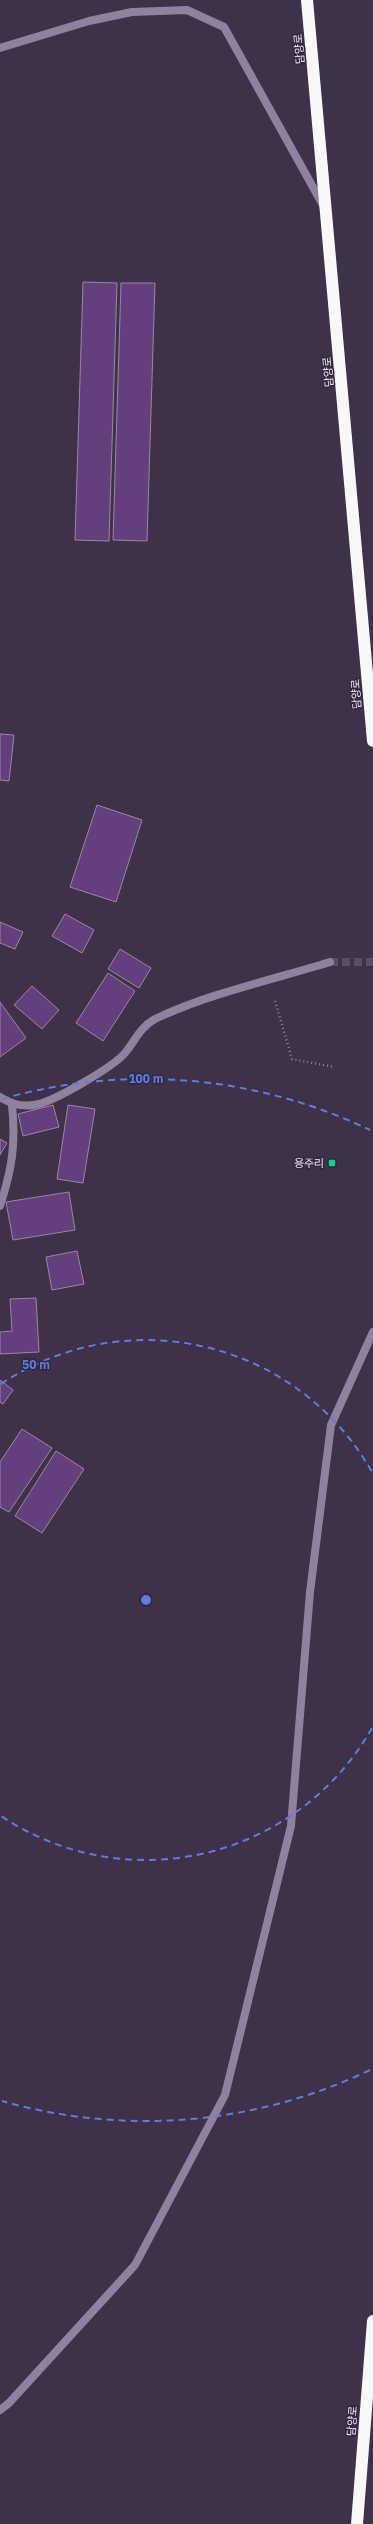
<svg xmlns="http://www.w3.org/2000/svg" width="373" height="2524" font-family="'IBM Plex Sans','Noto Sans KR',sans-serif">
<rect width="100%" height="100%" fill="#3e3148"/>
<g fill="#63407d" stroke="#9789a3">
<path d="M 83,282 L 117,283 L 109,541 L 75,540 Z"/>
<path d="M 121,283 L 155,283 L 147,541 L 113,540 Z"/>
<path d="M 0,734 L 14,735 L 9,781 L 0,780 Z"/>
<path d="M 97,805 L 142,820 L 116,902 L 70,887 Z"/>
<path d="M 65,914 L 94,930 L 82,953 L 52,936 Z"/>
<path d="M 0,922 L 23,932 L 15,949 L 0,943 Z"/>
<path d="M 120,949 L 151,968 L 139,988 L 108,969 Z"/>
<path d="M 108,973 L 135,991 L 103,1041 L 76,1023 Z"/>
<path d="M 32,986 L 59,1010 L 42,1029 L 14,1005 Z"/>
<path d="M 0,1002 L 26,1038 L 0,1057 Z"/>
<path d="M 53,1105 L 59,1127 L 23,1136 L 18,1114 Z"/>
<path d="M 68,1105 L 95,1109 L 83,1183 L 57,1179 Z"/>
<path d="M 0,1139 L 7,1143 L 0,1155 Z"/>
<path d="M 69,1192 L 75,1230 L 13,1240 L 6,1202 Z"/>
<path d="M 77,1251 L 84,1284 L 52,1290 L 46,1257 Z"/>
<path d="M 36,1298 L 39,1352 L 0,1354 L 0,1332 L 12,1331 L 10,1299 Z"/>
<path d="M 0,1380 L 13,1390 L 3,1404 L 0,1402 Z"/>
<path d="M 22,1429 L 52,1448 L 9,1512 L 0,1507 L 0,1462 Z"/>
<path d="M 56,1451 L 84,1469 L 42,1533 L 15,1516 Z"/>
</g>
<g fill="none" stroke-linecap="round" stroke-linejoin="round">
<path stroke="#594d62" stroke-width="8" stroke-dasharray="8 4" stroke-linecap="butt" d="M 330,962 L 373,962"/>
<path stroke="#8d8396" stroke-width="2.5" stroke-dasharray="1 3" stroke-linecap="butt" d="M 275,1001 L 292,1059 L 334,1067"/>
<g stroke="#90819e" stroke-width="8">
<path d="M 0,1206 C 12,1169 16,1144 12,1105"/>
<path d="M 0,2410 L 9,2403 L 135,2265 L 225,2095 L 291,1826 L 310,1592 L 331,1425 L 373,1332"/>
</g>
<g stroke="#90819e" stroke-width="8">
<path d="M 0,48 L 89,21 L 132,12 L 187,10 L 224,27 L 324,207"/>
<path d="M 0,1097 C 11,1104 21,1107 34,1105 C 52,1103 113,1067 125,1053 C 135,1041 140,1027 155,1019 C 210,993 272,980 330,962"/>
</g>
<g stroke="#f8f8f8" stroke-width="12">
<path d="M 307,0 L 373,741"/>
<path d="M 357,2524 L 373,2321"/>
</g>
</g>
<g fill="none" stroke="#5d7de2" stroke-width="2" stroke-dasharray="7 5">
<path d="M372 1728A260 260 0 0 1 1 1816M1 1384A260 260 0 0 1 372 1472"/>
<path d="M370 2070A521 521 0 0 1 2 2101M2 1099A521 521 0 0 1 370 1130"/>
</g>
<rect fill="#00d98c" stroke="#33273d" stroke-width="1.5" x="328" y="1159" width="8" height="8" rx="2"/>
<g text-anchor="middle" stroke-width="3" stroke-linejoin="round" paint-order="stroke">
<g font-size="11" fill="#f1eaf8" stroke="#33273d">
<text transform="translate(299 49) rotate(-95)" y="4">담양로</text>
<text transform="translate(328 372) rotate(-95)" y="4">담양로</text>
<text transform="translate(356 694) rotate(-94)" y="4">담양로</text>
<text transform="translate(352 2421) rotate(-86)" y="4">담양로</text>
</g>
<g font-size="11" fill="#f1eaf8" stroke="#33273d" text-anchor="end">
<text x="324" y="1167">용주리</text>
</g>
</g>
<circle cx="146" cy="1600" r="6" fill="#5d7de2" stroke="#33273d" stroke-width="2"/>
<g font-size="12" text-anchor="middle" font-weight="bold" fill="#5d7de2" stroke="#33273d" stroke-width="3" stroke-linejoin="round" paint-order="stroke">
<text x="146" y="1083">100 m</text>
<text x="36" y="1369">50 m</text>
</g>
</svg>
